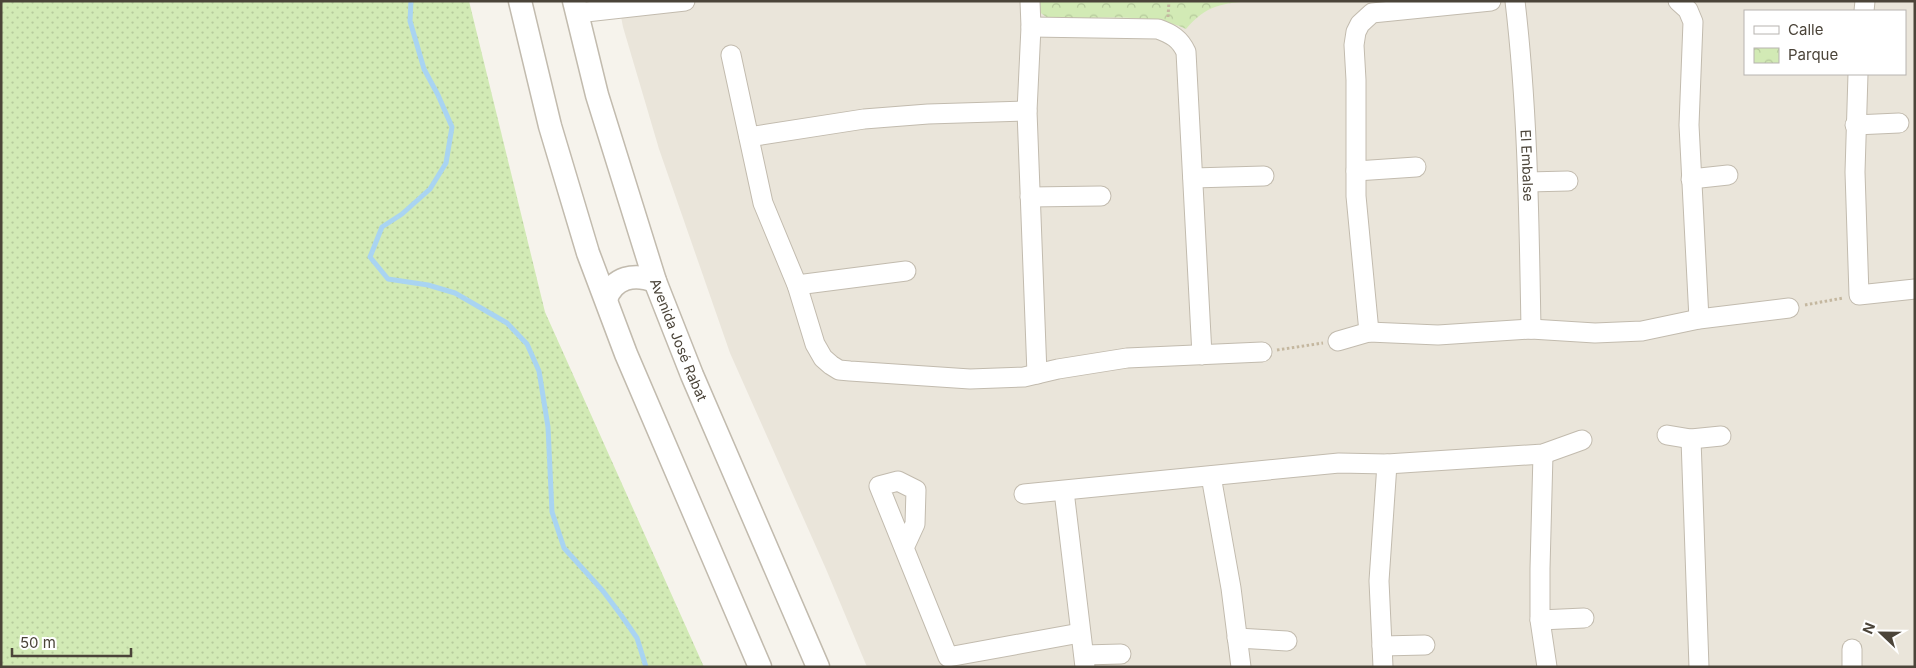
<svg xmlns="http://www.w3.org/2000/svg" width="1916" height="668" font-family="Inter,sans-serif">
<defs>
<pattern id="grass-dots" width="8" height="8" patternUnits="userSpaceOnUse" patternTransform="scale(1.25)"><rect width="8" height="8" fill="#d2eab5"/><path d="M2 2h.1M6 6h.1" fill="none" stroke="#b6ca9c" stroke-width="1.8" stroke-linecap="round"/></pattern>
<pattern id="park-crowns" width="20" height="18" patternUnits="userSpaceOnUse" patternTransform="scale(1.25)"><rect width="20" height="18" fill="#d2eab5"/><path d="M2 6a3 3 0 1 1 6 0M12 15a3 3 0 1 1 6 0" fill="none" stroke="#b6ca9c"/></pattern>
</defs>
<rect width="100%" height="100%" fill="#f6f3ec"/>
<path fill="#eae5da" fill-rule="evenodd" d="M 618,1 L 1915,1 L 1915,667 L 867,667 L 826,569 L 730,353 L 659,149 L 623,27 ZM 1745,11 L 1905,11 L 1905,74 L 1745,74 Z"/>
<path fill="url(#grass-dots)" d="M 1,1 L 469,1 L 545,312 L 704,667 L 1,667 Z"/>
<path fill="url(#park-crowns)" d="M 1037,1 L 1253,1 C 1223,3 1206,5 1186,29 C 1151,12 1089,19 1049,19 L 1038,11 Z"/>
<g fill="none" stroke-linecap="round" stroke-linejoin="round">
<path stroke="#a9d4f2" stroke-width="5" d="M 411,1 L 410,21 L 424,69 L 438,95 L 452,127 L 446,163 L 430,189 L 402,214 L 382,227 L 370,257 L 388,279 L 428,285 L 455,293 L 507,323 L 527,344 L 539,371 L 548,427 L 552,512 L 564,548 L 603,591 L 621,615 L 637,638 L 646,667"/>
<g stroke="#c2bbae" stroke-width="21">
<g id="minor">
<path d="M 1030,1 L 1031,27 L 1027,111 L 1037,374"/>
<path id="s1" d="M 1515,1 C 1528,111 1529,219 1531,329"/>
<path d="M 1678,1 L 1688,10 L 1693,22 L 1689,125 L 1699,319"/>
<path d="M 1864,11 L 1865,1"/>
<path d="M 577,13 L 685,1"/>
<path d="M 1031,27 L 1158,29 C 1172,34 1180,39 1186,52 L 1202,355"/>
<path d="M 731,55 L 763,203 L 797,285 L 815,344 L 823,358 L 831,365 L 839,370 L 850,371 L 970,379 L 1024,377 L 1058,369 L 1127,358 L 1262,352"/>
<path d="M 1858,74 L 1855,172 L 1859,295 L 1915,289"/>
<path d="M 1855,125 L 1899,123"/>
<path d="M 749,137 L 864,119 L 928,114 L 1027,111"/>
<path d="M 1356,171 L 1416,167"/>
<path d="M 1193,178 L 1264,176"/>
<path d="M 1691,179 L 1728,175"/>
<path d="M 1528,182 L 1568,181"/>
<path d="M 1030,197 L 1101,196"/>
<path d="M 797,285 L 906,271"/>
<path d="M 1369,332 L 1356,196 L 1356,80 L 1354,45 L 1356,32 L 1360,24 L 1372,13 L 1491,1"/>
<path d="M 1338,341 L 1369,332 L 1438,335 L 1531,329 L 1595,333 L 1642,331 L 1699,319 L 1789,308"/>
<path d="M 1667,435 L 1691,439 L 1721,436"/>
<path d="M 1691,439 L 1699,667"/>
<path d="M 1543,454 L 1540,569 L 1540,620 L 1547,667"/>
<path d="M 1211,476 L 1231,588 L 1241,667"/>
<path d="M 1064,491 L 1085,667"/>
<path d="M 1024,494 L 1339,463 L 1387,464 L 1543,454 L 1582,440"/>
<path d="M 904,548 L 915,524 L 916,490 L 898,481 L 879,486 L 948,657 L 1080,633"/>
<path d="M 1540,620 L 1584,618"/>
<path d="M 1237,638 L 1287,641"/>
<path d="M 1382,646 L 1425,645"/>
<path d="M 1084,655 L 1121,654"/>
<path d="M 1383,667 L 1379,581 L 1387,464"/>
<path d="M 1852,667 L 1852,649"/>
</g>
</g>
<g stroke="#c2bbae" stroke-width="25">
<g id="tertiary">
<path d="M 520,1 L 550,126 L 588,253 L 626,354 L 760,667"/>
<path id="s2" d="M 574,1 L 597,95 L 655,281 L 692,375 L 818,667"/>
<path d="M 606,299 C 614,277 634,273 655,281"/>
</g>
</g>
<g stroke="#c4b79f" stroke-width="3" stroke-dasharray="2.5 2.5" stroke-linecap="butt">
<path d="M 1168,17 L 1169,1"/>
<path d="M 1805,305 L 1843,298"/>
<path d="M 1277,350 L 1323,343"/>
</g>
<use href="#minor" stroke="#fff" stroke-width="19"/>
<use href="#tertiary" stroke="#fff" stroke-width="22"/>
</g>
<g text-anchor="middle" stroke-width="4.5" stroke-linejoin="round" paint-order="stroke">
<g font-size="14" fill="#4b4439" stroke="#fff">
<text dy="5" stroke="none"><textPath href="#s1" startOffset="165">El Embalse</textPath></text>
<text dy="5" stroke="none"><textPath href="#s2" startOffset="355">Avenida José Rabat</textPath></text>
</g>
</g>
<rect width="1916" height="668" fill="none" stroke="#4b4439" stroke-width="5"/>
<rect x="1744" y="10" width="162" height="65" fill="#ffffff" stroke="#b7b4b0"/>
<rect x="1754" y="26" width="25" height="8" fill="#ffffff" stroke="#b7b4b0"/>
<text x="1788" y="35" font-size="15" fill="#4b4439">Calle</text>
<rect x="1754" y="48" width="25" height="15" fill="url(#park-crowns)" stroke="#b7b4b0"/>
<text x="1788" y="60" font-size="15" fill="#4b4439">Parque</text>
<g transform="translate(1881 633) rotate(292)" stroke="#ffffff" stroke-width="4" paint-order="stroke">
<path d="M0-4L9 19L0 12L-9 19Z" fill="#4b4439"/>
<text y="-8" font-size="14" font-weight="bold" text-anchor="middle" fill="#4b4439">N</text>
</g>
<path d="M12 648v8h119v-8" fill="none" stroke="#4b4439" stroke-width="2.5"/>
<text x="20" y="648" font-size="15" fill="#4b4439" stroke="#ffffff" stroke-width="4" paint-order="stroke">50 m</text>
</svg>
